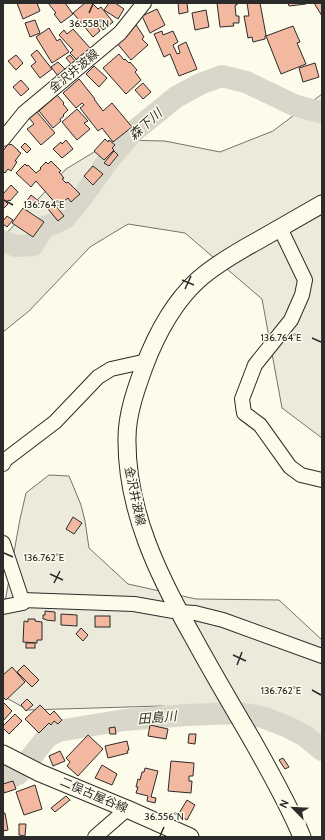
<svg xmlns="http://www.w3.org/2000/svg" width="325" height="840" font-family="Cabin,'Noto Sans JP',sans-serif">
<rect width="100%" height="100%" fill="#fdfbea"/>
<g fill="#ecebdb" stroke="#74746e">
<path d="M 322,94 L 322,438 L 282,408 L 262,299 L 185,233 L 128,224 L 90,247 L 29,311 L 3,332 L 3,237 L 66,169 L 114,140 L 165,141 L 220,152 L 273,131 Z"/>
<path d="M 49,475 L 69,476 L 81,505 L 85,521 L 89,548 L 128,584 L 196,599 L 279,600 L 322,640 L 322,736 L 279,718 L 161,706 L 28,710 L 3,696 L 3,613 L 20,519 L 26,493 Z"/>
</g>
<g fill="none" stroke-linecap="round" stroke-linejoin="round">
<g stroke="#d8d7c9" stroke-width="22">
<path d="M 3,241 L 16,246 L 33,245 L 44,227 L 55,223 L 66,217 L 83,196 L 107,162 L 133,132 L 176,97 L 200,84 L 222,76 L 246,82 L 294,105 L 319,112 L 322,111"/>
<path d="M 3,777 L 12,777 L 18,774 L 47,737 L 58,731 L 124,720 L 187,715 L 238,713 L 262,717 L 288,727 L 305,736 L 322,750"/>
</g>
</g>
<g fill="#f2b8a0" stroke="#2b2b2b">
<path d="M 17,3 L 37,3 L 40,11 L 23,19 Z"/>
<path d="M 48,3 L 65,3 L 73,14 L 61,23 L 54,14 L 56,13 Z"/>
<path d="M 85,3 L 92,3 L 98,9 L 101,7 L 113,22 L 103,30 L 100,26 L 98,28 L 100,31 L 93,37 L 73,13 Z"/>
<path d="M 109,3 L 115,3 L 124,9 L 118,19 L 104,10 Z"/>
<path d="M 178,3 L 187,3 L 188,12 L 179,14 Z"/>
<path d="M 217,3 L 237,3 L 237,5 L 235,5 L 236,16 L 239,16 L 239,23 L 233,23 L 234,26 L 220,27 Z"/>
<path d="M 247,3 L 260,3 L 266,35 L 265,36 L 265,39 L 253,42 L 252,37 L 248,38 L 244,16 L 249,16 Z"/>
<path d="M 288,3 L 306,3 L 306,4 L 289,6 Z"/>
<path d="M 314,3 L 322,3 L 322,16 Z"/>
<path d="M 157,9 L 165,25 L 150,33 L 142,16 Z"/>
<path d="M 206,10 L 209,27 L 195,30 L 192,13 Z"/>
<path d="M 35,20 L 40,33 L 30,37 L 25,23 Z"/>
<path d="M 135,23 L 144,37 L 142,39 L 148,45 L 131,60 L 116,42 Z"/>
<path d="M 293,26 L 300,42 L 297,43 L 306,64 L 281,74 L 266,36 Z"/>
<path d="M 49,28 L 57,41 L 60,39 L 69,52 L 52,63 L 36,37 Z"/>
<path d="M 73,29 L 91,49 L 78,61 L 70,53 L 73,50 L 59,35 L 64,30 L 67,34 Z"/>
<path d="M 162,31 L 163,35 L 173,31 L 178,42 L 173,45 L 177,54 L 180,53 L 178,46 L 186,42 L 197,69 L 179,76 L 170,54 L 164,57 L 154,34 Z"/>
<path d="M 37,50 L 52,69 L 40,78 L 31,66 L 36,62 L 31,55 Z"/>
<path d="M 119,54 L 124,60 L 125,59 L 129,63 L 130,62 L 137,70 L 135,72 L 141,80 L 126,94 L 103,68 Z"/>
<path d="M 16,55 L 23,63 L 16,70 L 8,61 Z"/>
<path d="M 70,55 L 76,62 L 72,65 L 66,58 Z"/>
<path d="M 58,62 L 66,70 L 58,76 L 51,67 Z"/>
<path d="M 315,63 L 319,77 L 303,82 L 299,68 Z"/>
<path d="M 94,66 L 107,78 L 99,87 L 86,74 Z"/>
<path d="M 79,79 L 95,99 L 94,99 L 103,111 L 112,103 L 132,127 L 113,142 L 102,128 L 98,131 L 80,108 L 84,105 L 82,103 L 76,108 L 63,93 Z"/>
<path d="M 21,80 L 29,89 L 21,96 L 13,87 Z"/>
<path d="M 143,83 L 151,92 L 143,99 L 135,90 Z"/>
<path d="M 57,95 L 64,103 L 63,104 L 68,110 L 63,115 L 64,116 L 60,119 L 61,121 L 53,128 L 39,111 Z"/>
<path d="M 77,109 L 88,121 L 84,123 L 90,129 L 77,140 L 62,122 Z"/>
<path d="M 37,112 L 55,133 L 41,145 L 27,129 L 34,124 L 29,118 Z"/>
<path d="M 105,139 L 108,142 L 109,140 L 115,145 L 112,148 L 114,150 L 104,160 L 94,151 Z"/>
<path d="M 66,140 L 73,149 L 62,158 L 53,149 L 61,142 L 62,144 Z"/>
<path d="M 25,143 L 31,149 L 27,153 L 21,147 Z"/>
<path d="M 8,144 L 10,145 L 11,144 L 18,150 L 18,151 L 21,153 L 15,161 L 17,162 L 11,171 L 8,169 L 5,173 L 3,171 L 3,151 Z"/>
<path d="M 114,151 L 118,155 L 109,166 L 104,163 Z"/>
<path d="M 51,161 L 61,171 L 59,172 L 64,178 L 62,179 L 66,183 L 68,182 L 80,194 L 71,202 L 68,198 L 58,206 L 36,181 L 31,187 L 16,173 L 25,164 L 27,166 L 28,165 L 36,173 L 41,169 L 40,168 L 46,162 L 48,164 Z"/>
<path d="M 93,166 L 103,174 L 93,185 L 84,176 Z"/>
<path d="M 11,185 L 18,192 L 10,201 L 9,200 L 6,202 L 8,204 L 3,209 L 3,191 L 4,193 Z"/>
<path d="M 31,195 L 40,202 L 35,209 L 26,202 Z"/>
<path d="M 54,204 L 64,216 L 58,221 L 48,209 Z"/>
<path d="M 23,208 L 44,222 L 33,237 L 12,223 Z"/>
<path d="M 7,216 L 13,220 L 7,227 L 3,224 L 3,221 Z"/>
<path d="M 73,517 L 82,523 L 74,534 L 66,529 Z"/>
<path d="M 45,611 L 55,612 L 55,621 L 46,620 L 45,619 L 43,619 L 43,615 L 45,615 Z"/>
<path d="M 61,614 L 77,615 L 77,626 L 61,625 Z"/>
<rect x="95" y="616" width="15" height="11"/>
<path d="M 28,619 L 35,619 L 35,621 L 42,622 L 42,640 L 37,640 L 37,643 L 23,642 L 24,621 L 28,622 Z"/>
<path d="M 81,628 L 88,635 L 83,641 L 76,634 Z"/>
<rect x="26" y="643" width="9" height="5"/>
<path d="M 24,665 L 39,680 L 32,687 L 17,672 Z"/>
<path d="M 12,667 L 25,682 L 6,700 L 3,697 L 3,675 Z"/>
<path d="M 27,699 L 33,705 L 26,711 L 21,705 Z"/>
<path d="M 3,702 L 12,711 L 3,721 Z"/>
<path d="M 40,705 L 50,715 L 54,711 L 62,720 L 58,724 L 54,721 L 51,725 L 49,723 L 39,733 L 25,719 Z"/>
<path d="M 15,714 L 22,721 L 9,734 L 3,728 L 3,726 Z"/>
<path d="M 150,725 L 168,729 L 166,739 L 148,736 Z"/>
<path d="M 115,727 L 116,734 L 110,734 L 109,728 Z"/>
<path d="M 189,734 L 196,734 L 195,744 L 188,743 Z"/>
<path d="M 88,735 L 103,749 L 78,776 L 67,766 L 70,762 L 66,758 Z"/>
<path d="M 127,741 L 129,750 L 127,751 L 128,753 L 108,758 L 105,746 Z"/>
<path d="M 60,751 L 65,761 L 53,766 L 49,756 Z"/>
<path d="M 283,758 L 289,767 L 285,769 L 279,760 Z"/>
<path d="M 171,761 L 194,763 L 193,776 L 189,776 L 189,781 L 192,781 L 191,793 L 168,791 Z"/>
<path d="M 102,765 L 117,774 L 112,785 L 95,778 Z"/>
<path d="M 145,768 L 158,771 L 151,797 L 156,798 L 155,803 L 147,801 L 148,796 L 136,793 L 138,787 L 136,787 L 138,779 L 140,780 L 142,772 L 144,772 Z"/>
<path d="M 13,781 L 16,789 L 4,793 L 3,784 Z"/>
<path d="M 35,785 L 42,809 L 24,815 L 16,792 Z"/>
<path d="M 66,796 L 70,800 L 55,812 L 51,808 Z"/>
<path d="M 187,800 L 195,805 L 187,820 L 178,815 Z"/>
<path d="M 3,813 L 5,813 L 8,830 L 3,831 Z"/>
<path d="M 19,824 L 26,824 L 25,836 L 19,835 Z"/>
</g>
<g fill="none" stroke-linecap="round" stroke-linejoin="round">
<g stroke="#2b2b2b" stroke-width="16">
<g id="minor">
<path d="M 3,139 L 24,113 L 120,33 L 144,3"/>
<path d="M 280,228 L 305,280 L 302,295 L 291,320 L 255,365 L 242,399 L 244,413 L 260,425 L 290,467 L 301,475 L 322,480"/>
<path d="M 3,464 L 5,460 L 55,422 L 98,377 L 111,369 L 147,361"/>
<path d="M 3,543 L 23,603 L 3,607"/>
<path d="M 22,600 L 134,604 L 179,612 L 195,613 L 223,620 L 322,656"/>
<path d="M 95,837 L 127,809"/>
</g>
</g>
<g stroke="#2b2b2b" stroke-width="19">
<g id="major">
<path d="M 3,754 L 40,773 L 127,809 L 190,837"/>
<path d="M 302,837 C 288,803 269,770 251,738 C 231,704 211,670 192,635 C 158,575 126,509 127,438 C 127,414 136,389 144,367 C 156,335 173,303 198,280 C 216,264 237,252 259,240 C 280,228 301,216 322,204"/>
</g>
</g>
<use href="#minor" stroke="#fdfbea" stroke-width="14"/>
<use href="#major" stroke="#fdfbea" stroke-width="17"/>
</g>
<path fill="none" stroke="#2b2b2b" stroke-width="1.5" d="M 89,13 L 93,4M 4,200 L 13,205M 182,280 L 194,285M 185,289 L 191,276M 312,338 L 321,342M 4,553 L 13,557M 50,574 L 63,580M 54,583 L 60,571M 233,655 L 246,661M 237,665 L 242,652M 312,690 L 321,695M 160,836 L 164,827"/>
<g text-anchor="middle" stroke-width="3" stroke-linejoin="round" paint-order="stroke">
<g font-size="12" fill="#2b2b2b" stroke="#fdfbea">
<text transform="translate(74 71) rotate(-40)" y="4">金沢井波線</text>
<text transform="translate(135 496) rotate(78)" y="4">金沢井波線</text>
<text transform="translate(94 795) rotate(23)" y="4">二俣古屋谷線</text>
</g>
<g font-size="13" font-style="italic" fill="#2b2b2b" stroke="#fdfbea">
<text transform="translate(145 124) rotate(-42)" y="5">森下川</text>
<text transform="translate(157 717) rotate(-5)" y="5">田島川</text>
</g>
</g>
<g font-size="10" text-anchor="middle" fill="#2b2b2b" stroke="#fdfbea" stroke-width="3" stroke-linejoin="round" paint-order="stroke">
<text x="89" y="27">36.558°N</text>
<text x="44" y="208">136.764°E</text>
<text x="281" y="341">136.764°E</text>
<text x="44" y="561">136.762°E</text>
<text x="281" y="694">136.762°E</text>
<text x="164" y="820">36.556°N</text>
</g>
<rect width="325" height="840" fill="none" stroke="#2b2b2b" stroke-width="8"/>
<g transform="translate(293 808) rotate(294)" stroke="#fdfbea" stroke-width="3" paint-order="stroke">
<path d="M0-3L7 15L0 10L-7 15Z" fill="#2b2b2b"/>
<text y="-6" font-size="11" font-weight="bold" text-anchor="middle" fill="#2b2b2b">N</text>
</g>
</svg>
